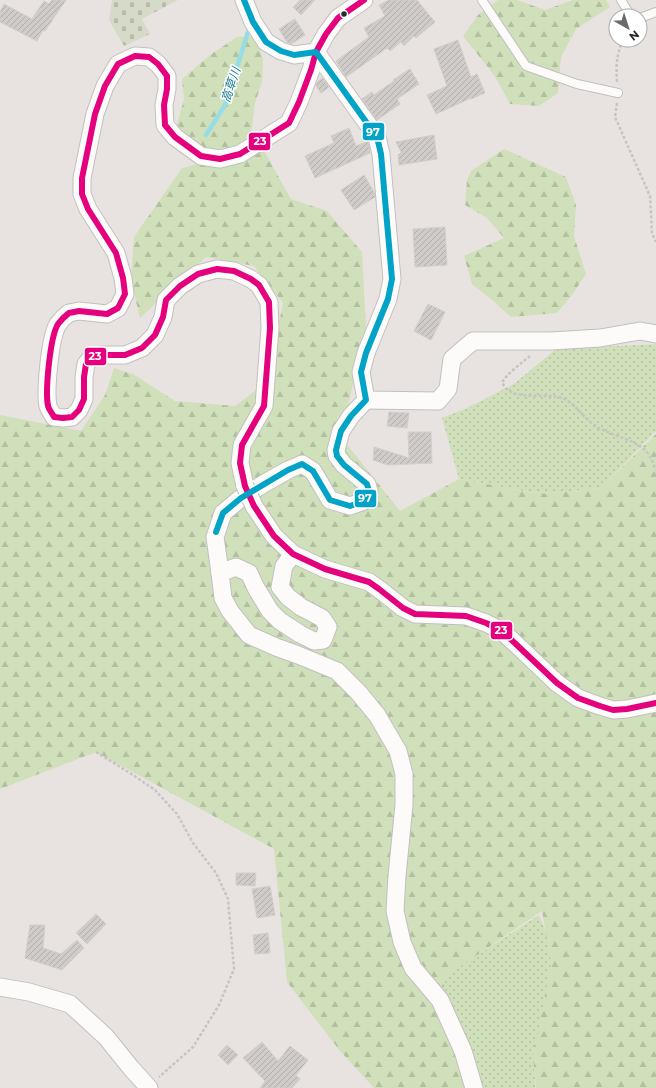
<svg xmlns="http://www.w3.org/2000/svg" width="656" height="1088" font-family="Montserrat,'Noto Sans JP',sans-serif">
<defs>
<pattern id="green-dots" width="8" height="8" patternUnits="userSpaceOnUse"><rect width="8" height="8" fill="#d0e0ba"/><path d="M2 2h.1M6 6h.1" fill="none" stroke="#b3c0a0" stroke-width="1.8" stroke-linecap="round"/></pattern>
<pattern id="forest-firs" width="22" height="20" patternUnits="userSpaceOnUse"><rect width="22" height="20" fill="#d0e0ba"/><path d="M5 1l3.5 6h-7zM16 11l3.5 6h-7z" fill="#b3c0a0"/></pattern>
<pattern id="cemetery-stones" width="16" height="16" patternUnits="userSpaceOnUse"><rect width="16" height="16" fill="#d6dac8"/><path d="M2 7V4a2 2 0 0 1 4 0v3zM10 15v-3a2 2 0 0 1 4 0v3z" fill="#b8bbac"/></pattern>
<pattern id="building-hatch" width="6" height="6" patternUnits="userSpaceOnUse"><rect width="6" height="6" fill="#cecbc9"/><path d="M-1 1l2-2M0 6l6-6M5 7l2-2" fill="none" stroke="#b1aead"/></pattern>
</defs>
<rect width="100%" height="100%" fill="#e8e3e0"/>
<g fill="url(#green-dots)">
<path d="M 656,344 L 656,431 L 601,488 L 540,494 L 459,479 L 442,418 L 467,408 L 514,384 L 556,349 Z"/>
<path d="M 539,915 L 557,958 L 534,1051 L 535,1088 L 474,1088 L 441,979 Z"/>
</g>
<g fill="url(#forest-firs)">
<path d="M 498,0 L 517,0 L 545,10 L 573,0 L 606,0 L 610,7 L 576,29 L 561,57 L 558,93 L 539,106 L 510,104 L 494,75 L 463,36 L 478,15 Z"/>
<path d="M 256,36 L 263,59 L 262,82 L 255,103 L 252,128 L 247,140 L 224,154 L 190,145 L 176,128 L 184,99 L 182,79 L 210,55 L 237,37 Z"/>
<path d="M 262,147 L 291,199 L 327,211 L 362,252 L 366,327 L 341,437 L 400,511 L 459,479 L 539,494 L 601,488 L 656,434 L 656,1088 L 536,1088 L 533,1057 L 551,963 L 542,911 L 442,979 L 475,1088 L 374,1088 L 340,1051 L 287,982 L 274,849 L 96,752 L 0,789 L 0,415 L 81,431 L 105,395 L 114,368 L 133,374 L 175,401 L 235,406 L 267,382 L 283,303 L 254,266 L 206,257 L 140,318 L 131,280 L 134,237 L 182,168 Z"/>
<path d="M 504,149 L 566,177 L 576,205 L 574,236 L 586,274 L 572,295 L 557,313 L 511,317 L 492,300 L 472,284 L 464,256 L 504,238 L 487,218 L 465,205 L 467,180 L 471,171 Z"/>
</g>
<path fill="url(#cemetery-stones)" d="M 112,0 L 178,0 L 142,19 L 150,34 L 124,46 L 109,20 Z"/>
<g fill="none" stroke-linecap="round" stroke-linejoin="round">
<path stroke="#97dde5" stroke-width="4.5" d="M 206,135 L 225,105 L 248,32"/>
</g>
<g fill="url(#building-hatch)" stroke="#d2cecc">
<path d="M 52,0 L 66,0 L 45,31 L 43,30 L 37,41 L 0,22 L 0,12 L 4,4 L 32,19 L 44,1 L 49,4 Z"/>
<path d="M 300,0 L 315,0 L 301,15 L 293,7 Z"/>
<path d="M 389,0 L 417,0 L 435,22 L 416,38 L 414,36 L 404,46 L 401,42 L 390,51 L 387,48 L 346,77 L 336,61 L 369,37 L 364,28 L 385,16 L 379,5 Z"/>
<path d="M 295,19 L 305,35 L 291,44 L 287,42 L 279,29 Z"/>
<path d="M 458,40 L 471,77 L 477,74 L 485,93 L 471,99 L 471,98 L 436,114 L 427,95 L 447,86 L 434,49 Z"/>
<path d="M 410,69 L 419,84 L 397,99 L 400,104 L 377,120 L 362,99 L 372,92 L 374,95 L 394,81 L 393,80 Z"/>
<path d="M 322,78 L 329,87 L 321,93 L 316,86 L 317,82 Z"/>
<path d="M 349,128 L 356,146 L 368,141 L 370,153 L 315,178 L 305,156 L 334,143 L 331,136 Z"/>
<path d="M 434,135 L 437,159 L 399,165 L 398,155 L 401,152 L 396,142 Z"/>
<path d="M 364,175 L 374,192 L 375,197 L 354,210 L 341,190 Z"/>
<path d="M 445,227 L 447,265 L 415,267 L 413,229 Z"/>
<path d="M 428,304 L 445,312 L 431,340 L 414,331 Z"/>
<path d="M 389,412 L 409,413 L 407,428 L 387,426 Z"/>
<path d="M 408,432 L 431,432 L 432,463 L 388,465 L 373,460 L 374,447 L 409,458 Z"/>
<path d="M 236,873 L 256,873 L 255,886 L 236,885 Z"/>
<path d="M 270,886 L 275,915 L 257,918 L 252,889 Z"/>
<path d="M 96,914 L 106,924 L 87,944 L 76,933 Z"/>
<path d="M 30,925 L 45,925 L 43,948 L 61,954 L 77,940 L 84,948 L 62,970 L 25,958 Z"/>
<path d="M 268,933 L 270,953 L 255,954 L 253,935 Z"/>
<path d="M 262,1042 L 278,1061 L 290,1046 L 308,1060 L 296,1075 L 300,1079 L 292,1088 L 260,1088 L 265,1081 L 243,1058 Z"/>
<path d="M 227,1045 L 238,1055 L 228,1065 L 218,1055 Z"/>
</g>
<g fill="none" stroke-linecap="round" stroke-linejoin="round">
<g stroke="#c1c0c1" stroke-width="10">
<g id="lane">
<path d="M 482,0 L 526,66 L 577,84 L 618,93"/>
<path d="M 621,0 L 631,16"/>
<path d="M 640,18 L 656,12"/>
</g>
</g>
<g stroke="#c1c0c1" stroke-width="19">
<g id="street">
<path d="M 366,400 L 438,401 L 448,389 L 452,359 L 473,341 L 551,341 L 600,338 L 640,331 L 656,334"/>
<path d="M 245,486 L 240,463 L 242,445 L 264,406 L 270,328 L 269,302 L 259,285 L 251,279 L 234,271 L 217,269 L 198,274 L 180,286 L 166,300 L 163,317 L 155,335 L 142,348 L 125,355 L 102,355 L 92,357 L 86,364 L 84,377 L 84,399 L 79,410 L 72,417 L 63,418 L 54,417 C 52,413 49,410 48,406 C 45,391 50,337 58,324 C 61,320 65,316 69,313 L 79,311 L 107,314 L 118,308 L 125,294 L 123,278 L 116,253 L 88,209 L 82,194 L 82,178 L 95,114 L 105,86 L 118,64 L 135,56 L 149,57 L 158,64 L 167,76 L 167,89 L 164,105 L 165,125 L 175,137 L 201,156 L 220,159 L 240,154 L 289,123 L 299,102 L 311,70 L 316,52 L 326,34 L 338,18 L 364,0"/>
<path d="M 254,506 L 274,536 L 293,554 L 325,569 L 369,582 L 379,589 L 403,608 L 415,614 L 466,616 L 486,623 L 502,631 L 557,683 L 578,698 L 600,706 L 613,710 L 627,709 L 656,703"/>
<path d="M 293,554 L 284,566 L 280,587 L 288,597 L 301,607 L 322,618 L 328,627 L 323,640 L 314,641 L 300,634 L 280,621 L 270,611 L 256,588 L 249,573 L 236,567 L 220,573 L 223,598 L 230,611 L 249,635 L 276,647 L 298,655 L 337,671 L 358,692 L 377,715 L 398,751 L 404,774 L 404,805 L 397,876 L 395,911 L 402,942 L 413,968 L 440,1000 L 463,1051 L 474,1088"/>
<path d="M 220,573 L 215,537 L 223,513 L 241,498 L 265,483 L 288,470 L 302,464 L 313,471 L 330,500 L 350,506 L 364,501 L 369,491 L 367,484 L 344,465 L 337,456 L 336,450 L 341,431 L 351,416 L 366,400 L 361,372 L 366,353 L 388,299 L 392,279 L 381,154 L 377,137 L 316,52 L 294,55 L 281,51 L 266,42 L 253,22 L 244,0"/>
<path d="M 0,987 L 29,992 L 70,1004 L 106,1037 L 131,1068 L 149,1088"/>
</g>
</g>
<g stroke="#c6c5c5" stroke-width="2.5" stroke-dasharray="3 2" stroke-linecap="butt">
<path d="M 617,82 C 616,66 616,56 623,40"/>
<path d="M 617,103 L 615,117 L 650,196 L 652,233 L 656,242"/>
<path d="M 530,356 C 523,362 505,375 502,383 C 504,385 506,389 508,390 C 519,399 545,394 559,397 C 576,402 583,419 597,427 C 610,435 636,440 646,451 C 651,456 653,464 656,470"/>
<path d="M 96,752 L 133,775 L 155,790 L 177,814 L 193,843 L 216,873 L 228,899 L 234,969 L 219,1005 L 193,1047 L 159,1077"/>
</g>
<use href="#lane" stroke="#fcfbfa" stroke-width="8"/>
<use href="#street" stroke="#fcfbfa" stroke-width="17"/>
<g stroke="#c1c0c1" stroke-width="19" stroke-linecap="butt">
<path id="street-bridge" d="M 245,486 L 254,506"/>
</g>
<use href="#street-bridge" stroke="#fcfbfa" stroke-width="17"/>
<g stroke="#fff" stroke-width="9">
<path id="bus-1" d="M 364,0 L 338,18 L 326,34 L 316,52 L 311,70 L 299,102 L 289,123 L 240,154 L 220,159 L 201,156 L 175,137 L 165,125 L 164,105 L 167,89 L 167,76 L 158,64 L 149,57 L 135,56 L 118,64 L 105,86 L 95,114 L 82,178 L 82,194 L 88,209 L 116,253 L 123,278 L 125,294 L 118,308 L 107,314 L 79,311 L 69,313 C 65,316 61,320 58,324 C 50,337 45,391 48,406 C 49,410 52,413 54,417 L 63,418 L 72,417 L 79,410 L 84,399 L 84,377 L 86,364 L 92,357 L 102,355 L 125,355 L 142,348 L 155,335 L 163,317 L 166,300 L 180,286 L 198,274 L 217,269 L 234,271 L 251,279 L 259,285 L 269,302 L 270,328 L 264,406 L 242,445 L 240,463 L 245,486 L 254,506 L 274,536 L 293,554 L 325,569 L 369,582 L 379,589 L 403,608 L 415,614 L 466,616 L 486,623 L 502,631 L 557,683 L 578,698 L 600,706 L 613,710 L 627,709 L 656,703"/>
</g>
<g stroke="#fff" stroke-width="9">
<path id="bus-2" d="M 216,532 L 223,513 L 241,498 L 288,470 L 302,464 L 313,471 L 330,500 L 350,506 L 364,501 L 369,491 L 367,484 L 344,465 L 337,456 L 336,450 L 341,431 L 351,416 L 366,400 L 361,372 L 366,353 L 388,299 L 392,279 L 381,154 L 377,137 L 316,52 L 294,55 L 281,51 L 266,42 L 253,22 L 244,0"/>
</g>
<use href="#bus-1" stroke="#e5007d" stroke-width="6"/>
<use href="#bus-2" stroke="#02a3c6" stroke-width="6"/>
</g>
<circle fill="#292929" stroke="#fff" stroke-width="1.5" cx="344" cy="14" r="3.5"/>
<g text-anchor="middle" stroke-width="3" stroke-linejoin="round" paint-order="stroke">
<g font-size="12" font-style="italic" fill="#147a92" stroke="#fff">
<text transform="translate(231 85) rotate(-72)" y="4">高草川</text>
</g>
</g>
<g stroke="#fff" stroke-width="1.5">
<rect x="362" y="122" width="23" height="19" rx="4" fill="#02a3c6"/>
<rect x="248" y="132" width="23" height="19" rx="4" fill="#e5007d"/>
<rect x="84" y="347" width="23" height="19" rx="4" fill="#e5007d"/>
<rect x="354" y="489" width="23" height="19" rx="4" fill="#02a3c6"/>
<rect x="490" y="621" width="23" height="19" rx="4" fill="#e5007d"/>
</g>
<g font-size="11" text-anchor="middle" font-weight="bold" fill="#fff">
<text x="373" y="136">97</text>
<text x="260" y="145">23</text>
<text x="95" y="360">23</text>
<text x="365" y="502">97</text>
<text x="501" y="634">23</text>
</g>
<g transform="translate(628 28) rotate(141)"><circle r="19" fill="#ffffff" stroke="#a9a9a9"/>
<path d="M0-3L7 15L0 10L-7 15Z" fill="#6c6a69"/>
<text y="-6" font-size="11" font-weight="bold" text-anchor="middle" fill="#292929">N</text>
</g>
</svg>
